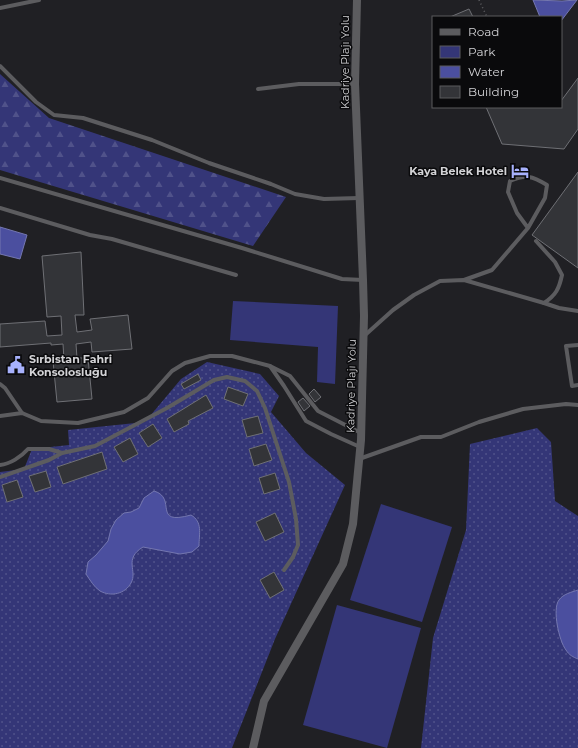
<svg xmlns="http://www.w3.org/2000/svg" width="578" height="748" font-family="Montserrat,sans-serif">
<defs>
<pattern id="grass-dots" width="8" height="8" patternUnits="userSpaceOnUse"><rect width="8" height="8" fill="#343677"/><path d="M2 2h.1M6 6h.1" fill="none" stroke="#50528a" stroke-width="1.8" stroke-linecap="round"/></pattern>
<pattern id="forest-firs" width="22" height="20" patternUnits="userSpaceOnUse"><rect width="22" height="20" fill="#343677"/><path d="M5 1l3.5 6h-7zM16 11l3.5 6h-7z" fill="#50528a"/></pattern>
</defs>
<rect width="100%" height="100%" fill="#202024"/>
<g fill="url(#grass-dots)">
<path d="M 207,362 L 260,374 L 279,396 L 271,412 L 306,453 L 345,485 L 275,639 L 232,748 L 0,748 L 0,472 L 24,469 L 32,449 L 69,445 L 68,430 L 145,422 L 181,379 Z"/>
<path d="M 537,428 L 551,442 L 555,501 L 578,516 L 578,748 L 421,748 L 433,638 L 466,530 L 470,444 Z"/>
</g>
<path fill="url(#forest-firs)" d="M 0,74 L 49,118 L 286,197 L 253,246 L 0,170 Z"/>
<g fill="#343677">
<path d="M 233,301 L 338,306 L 335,384 L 317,382 L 318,347 L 230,340 Z"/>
<path d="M 381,504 L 452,527 L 422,622 L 350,600 Z"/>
<path d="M 337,605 L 421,628 L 387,748 L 303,725 Z"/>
</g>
<g fill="#4b4f9f" stroke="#7477b0">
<path d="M 533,0 L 562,1 L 577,0 L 561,21 L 561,17 L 540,17 Z"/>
<path d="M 0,227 L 27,235 L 20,259 L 0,254 Z"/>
<path d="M 154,491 C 178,498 151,526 191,515 C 203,522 199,534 199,546 L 192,552 L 180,554 L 143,547 C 123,559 138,571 131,583 C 125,594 111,597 100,591 C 94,587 90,580 86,574 L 88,562 L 96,555 L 108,541 L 111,529 L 116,520 L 124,513 L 131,512 L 139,508 L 144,498 Z"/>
<path d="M 578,590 L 578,659 C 573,657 569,655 566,650 C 559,641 552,609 559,600 C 563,594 572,592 578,590 Z"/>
</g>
<g fill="#333438" stroke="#6f7075">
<path d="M 469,9 L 473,17 L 450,17 Z"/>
<path d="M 578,78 L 578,129 L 564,149 L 502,144 L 486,107 L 561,107 L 561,101 Z"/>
<path d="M 578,172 L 578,268 L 532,235 Z"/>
<path d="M 81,252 L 84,315 L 75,315 L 77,332 L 92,330 L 90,319 L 128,315 L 132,349 L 92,352 L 91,342 L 76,344 L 77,358 L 88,358 L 92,399 L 57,402 L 53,361 L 64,360 L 63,344 L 51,345 L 51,343 L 0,347 L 0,324 L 45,321 L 47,336 L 62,335 L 61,316 L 47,317 L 42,256 Z"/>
<path d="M 198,374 L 201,380 L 184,389 L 181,384 Z"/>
<path d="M 228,387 L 248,394 L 243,406 L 224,399 Z"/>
<path d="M 314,389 L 321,397 L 315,402 L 309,394 Z"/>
<path d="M 206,395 L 213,408 L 188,421 L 189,424 L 174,432 L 167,419 Z"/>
<path d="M 303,398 L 310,406 L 304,411 L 298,402 Z"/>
<path d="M 258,416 L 263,433 L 247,437 L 242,420 Z"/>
<path d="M 153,424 L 162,438 L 148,447 L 139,433 Z"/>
<path d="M 130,438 L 138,454 L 123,462 L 114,447 Z"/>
<path d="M 266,444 L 272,460 L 254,466 L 249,449 Z"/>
<path d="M 102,452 L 107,469 L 63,484 L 57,467 Z"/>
<path d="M 46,471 L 51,487 L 35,492 L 29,476 Z"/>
<path d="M 275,473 L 280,489 L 264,494 L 259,478 Z"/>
<path d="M 17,480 L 23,497 L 7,502 L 2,485 Z"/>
<path d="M 275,513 L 284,532 L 265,541 L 256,522 Z"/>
<path d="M 274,572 L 284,590 L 270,598 L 260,580 Z"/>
</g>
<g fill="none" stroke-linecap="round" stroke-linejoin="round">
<path stroke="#616165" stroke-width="1.5" stroke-dasharray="1 3" stroke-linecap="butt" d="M 479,0 L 487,17"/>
<g stroke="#5c5c5f" stroke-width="4">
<path d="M 0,8 L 39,0"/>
<path d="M 0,66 L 36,102 L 54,115 L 83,118 L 152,140 L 209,163 L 271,184 L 295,194 L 324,199 L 359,198"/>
<path d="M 258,89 L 299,84 L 355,84"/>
<path d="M 0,178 L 242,248 L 342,279 L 363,280"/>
<path d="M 0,208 L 90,235 L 112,239 L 236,275"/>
<path d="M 464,280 L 492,270 L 528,228 L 545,198 L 547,185 C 532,176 526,174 510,181 L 508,192 L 517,213 L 528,228"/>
<path d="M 544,303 L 559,308 L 578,311"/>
<path d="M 364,336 L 393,310 L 414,295 L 440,281 L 464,280 L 544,303 C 556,295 559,289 562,275 L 555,262 L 536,241"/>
<path d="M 578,345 L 566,346 L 572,386 L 578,385"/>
<path d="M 0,384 L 5,388 L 22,413"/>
<path d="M 0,416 L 22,413 L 41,421 L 78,423 L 124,412 L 148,398 L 172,371 L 185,363 L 210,356 L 232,356 L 270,366"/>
<path d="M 360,447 L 331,434 L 306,421 L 284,386 L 270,366 L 290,376 L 318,411 L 361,433"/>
<path d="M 359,459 L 421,437 L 441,437 L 479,422 L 523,409 L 566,404 L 578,405"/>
<path d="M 0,465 C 10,464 21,457 28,449 L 49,449 L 62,453 L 95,446 L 167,408 L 214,380 L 227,377 L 245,381 L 257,391 L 265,408 L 289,482 L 296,519 L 298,545 L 293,557 L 284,570"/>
<path d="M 0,477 L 49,460 L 62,453"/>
</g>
<path stroke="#5c5c5f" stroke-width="8" d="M 253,748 L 264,701 L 343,564 L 353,524 L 361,440 L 364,316 L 363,280 L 355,84 L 357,0"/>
</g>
<defs>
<g id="hotel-bare" transform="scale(1.38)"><path d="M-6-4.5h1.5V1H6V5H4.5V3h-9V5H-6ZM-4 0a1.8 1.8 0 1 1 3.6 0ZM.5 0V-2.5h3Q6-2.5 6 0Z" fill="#a7b1fc" stroke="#0a0a0c" stroke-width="2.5" paint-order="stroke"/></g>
<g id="civic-bare" transform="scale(1.38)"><path d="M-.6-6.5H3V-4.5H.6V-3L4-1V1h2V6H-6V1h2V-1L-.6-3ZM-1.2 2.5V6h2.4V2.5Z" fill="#a7b1fc" stroke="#0a0a0c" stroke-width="2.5" paint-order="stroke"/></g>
</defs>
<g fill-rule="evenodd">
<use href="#hotel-bare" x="520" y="171"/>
<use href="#civic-bare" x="16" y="365"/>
</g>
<g text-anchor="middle" stroke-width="3" stroke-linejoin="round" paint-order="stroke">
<g font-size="11" fill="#d3d3d6" stroke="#0a0a0c">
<text transform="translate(345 62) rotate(-90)" y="4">Kadriye Plajı Yolu</text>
<text transform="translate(351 386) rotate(-89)" y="4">Kadriye Plajı Yolu</text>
</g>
<g font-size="11" font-weight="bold" fill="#d3d3d6" stroke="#0a0a0c" text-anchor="end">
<text x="507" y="175">Kaya Belek Hotel</text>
<text x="29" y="363" text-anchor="start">Sırbistan Fahri<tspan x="29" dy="13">Konsolosluğu</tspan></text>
</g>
</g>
<rect x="432" y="16" width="130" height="92" fill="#0a0a0c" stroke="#5a5a5d"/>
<rect x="440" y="29" width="20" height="6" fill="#5c5c5f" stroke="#5a5a5d"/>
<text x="468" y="36" font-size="12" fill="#d3d3d6">Road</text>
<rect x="440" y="46" width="20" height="12" fill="#343677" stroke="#5a5a5d"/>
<text x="468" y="56" font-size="12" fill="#d3d3d6">Park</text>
<rect x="440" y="66" width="20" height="12" fill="#4b4f9f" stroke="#5a5a5d"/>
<text x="468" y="76" font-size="12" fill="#d3d3d6">Water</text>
<rect x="440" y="86" width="20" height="12" fill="#333438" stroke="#5a5a5d"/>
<text x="468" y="96" font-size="12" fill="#d3d3d6">Building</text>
</svg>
